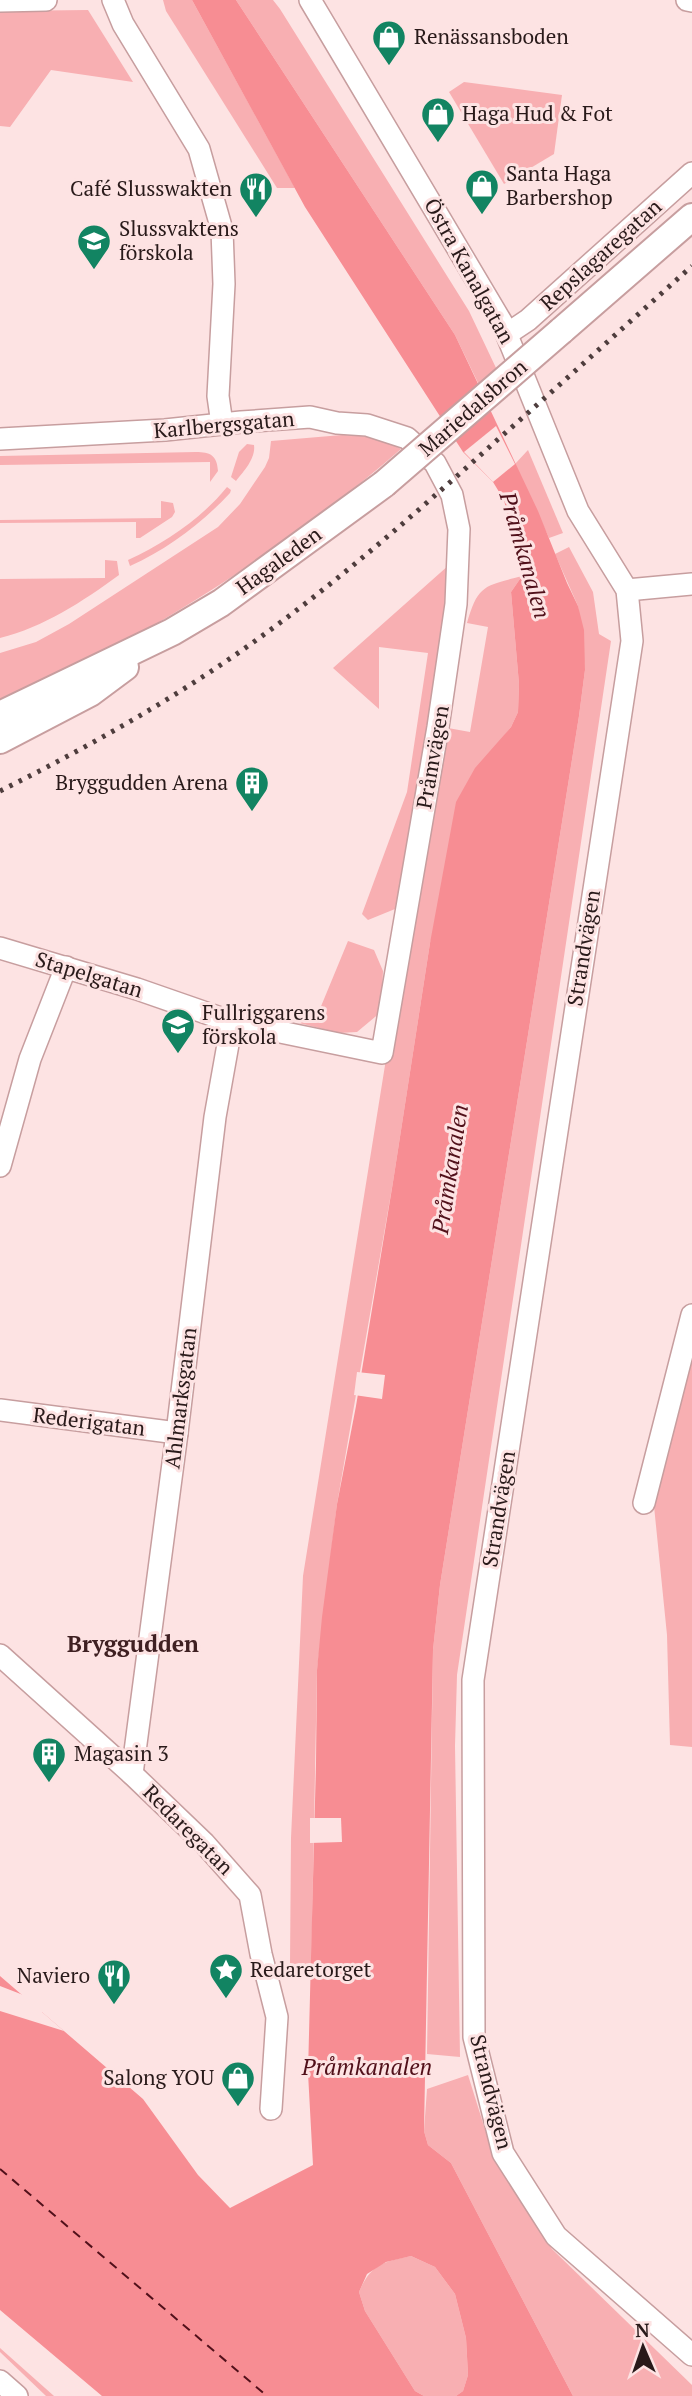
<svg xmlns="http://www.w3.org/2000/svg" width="692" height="2396" font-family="'PT Serif',serif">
<rect width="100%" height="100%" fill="#fde3e3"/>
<g fill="#f8afb2">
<path d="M 163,0 L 192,0 L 295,188 L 277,188 L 166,11 Z"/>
<path d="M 236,0 L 273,0 L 280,9 L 469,311 L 497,370 L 479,385 L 455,335 Z"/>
<path d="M 88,10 L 133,82 L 51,70 L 10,127 L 0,126 L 0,11 Z"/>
<path d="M 464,82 L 562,95 L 554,154 L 504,184 L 449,92 Z"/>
<path d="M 342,435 C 364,435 381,438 401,449 C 313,526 203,600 101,655 C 68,673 34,689 0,705 L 0,653 L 36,642 L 69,624 L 218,527 L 240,504 L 265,467 L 269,458 L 271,441 Z"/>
<path d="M 247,444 L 254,445 C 256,458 244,471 236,481 L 231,477 L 239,452 Z"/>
<path d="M 528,450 L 563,533 L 549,538 L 515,464 Z"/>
<path d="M 196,452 C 210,452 217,455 218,471 L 210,482 L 210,462 L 0,465 L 0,456 Z"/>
<path d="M 227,487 L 231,490 L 230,493 C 202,523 168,549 130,566 L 128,560 C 165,543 201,519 227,487 Z"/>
<path d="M 161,501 L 173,503 L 175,512 L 172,517 L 140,538 L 136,538 L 136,522 L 0,523 L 0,520 L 161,518 Z"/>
<path d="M 569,547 L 593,592 L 599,634 L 611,641 L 457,1675 L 455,1746 L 460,2057 L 427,2054 L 433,1650 L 440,1585 L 579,716 L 585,670 L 578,606 L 555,554 Z"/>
<path d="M 105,560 L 117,561 L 119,575 C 82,602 44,627 0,638 L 0,579 L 105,578 Z"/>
<path d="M 449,565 L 447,631 L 395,909 L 368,920 L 362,914 L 407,792 L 428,653 L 379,647 L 379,709 L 333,668 Z"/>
<path d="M 522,576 L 511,592 L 519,684 L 518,712 L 511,727 L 500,741 L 430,943 L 393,1182 L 337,1504 L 317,1670 L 311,1979 L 290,1964 L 291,1838 L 303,1576 L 404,947 L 424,871 L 448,728 L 470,732 L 488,627 L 467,623 C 478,584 485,586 522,576 Z"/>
<path d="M 348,941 L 374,950 L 383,971 L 381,1012 L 357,1032 L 339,1033 L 299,1023 L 304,1014 L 317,1016 Z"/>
<path d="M 692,1356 L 692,1747 L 670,1745 L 667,1635 L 654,1506 Z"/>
<path d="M 468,2075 L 493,2155 L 552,2249 L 692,2385 L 692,2396 L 573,2396 L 451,2163 L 428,2145 L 424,2131 L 427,2089 Z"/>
<path d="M 411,2256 L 435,2267 L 455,2294 L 466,2338 L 468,2375 L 463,2391 L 456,2396 L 424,2396 L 415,2391 L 365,2311 L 359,2292 C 371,2264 383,2262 411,2256 Z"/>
<path d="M 0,2348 L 54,2396 L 46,2396 L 0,2352 Z"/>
</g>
<path fill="#f78d93" d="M 192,0 L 236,0 L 455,335 L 538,511 L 567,583 L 578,606 L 584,630 L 585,670 L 579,716 L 440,1585 L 433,1650 L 424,2131 L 428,2145 L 451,2163 L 573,2396 L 456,2396 L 463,2391 L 468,2375 L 466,2338 L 455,2294 L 435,2267 L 411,2256 L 386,2262 L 367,2274 L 359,2292 L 365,2311 L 415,2391 L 424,2396 L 102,2396 L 0,2310 L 0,1976 L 143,2099 L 198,2175 L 230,2208 L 313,2165 L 308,2073 L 316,1763 L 317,1670 L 322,1617 L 337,1504 L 356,1406 L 393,1182 L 430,943 L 456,802 L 475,768 L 511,727 L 518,712 L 519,684 L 511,592 L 522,576 L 504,500 L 493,482 L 463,452 L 305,207 Z"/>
<g fill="#fde3e3">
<path d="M 496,426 L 515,464 L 493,482 L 464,452 Z"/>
<path d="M 357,1372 L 385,1375 L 382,1399 L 354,1395 Z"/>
<path d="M 310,1818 L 341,1818 L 342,1842 L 310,1843 Z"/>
<path d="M 0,1986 L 31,1998 L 43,2008 L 42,2012 L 64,2031 L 0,2011 Z"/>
</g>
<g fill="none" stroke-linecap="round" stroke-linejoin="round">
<path stroke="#51101a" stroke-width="2" stroke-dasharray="9 7" stroke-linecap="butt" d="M 0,2169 L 267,2396"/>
<g stroke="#c79e9f" stroke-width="24">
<g id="minor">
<path d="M 113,0 L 123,24 L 199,149 L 222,230 L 224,284 L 218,396 L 222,424"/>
<path d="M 310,0 L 502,323 L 578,511 L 627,590 L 632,641 L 473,1680 L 474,2037 L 503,2153 L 556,2236 L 692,2355"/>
<path d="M 687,0 L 692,1"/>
<path d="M 0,1 L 46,0"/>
<path d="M 507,334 L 528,320 L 692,173"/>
<path d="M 0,439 L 165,430 L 241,422 L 310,417 L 337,423 L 367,425 L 407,438 L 435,463 L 452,495 L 459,529 L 456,604 L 438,727 L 382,1053 L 232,1022 L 137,989 L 0,948"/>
<path d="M 627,590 L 692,584"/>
<path d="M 0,1166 L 30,1059 L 66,967"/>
<path d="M 0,1410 L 177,1433"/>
<path d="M 644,1503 L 692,1315"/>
<path d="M 0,1655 L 132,1774 L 204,1843 L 250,1895 L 261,1954 L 277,2017 L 271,2109"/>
<path d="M 132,1774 L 177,1433 L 215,1117 L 232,1022"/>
<path d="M 0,2381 L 17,2396"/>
</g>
</g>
<g stroke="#c79e9f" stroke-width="30">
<g id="tertiary">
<path d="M 561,331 L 692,217"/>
<path d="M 0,715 L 172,632 L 221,603 L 384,484"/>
<path d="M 0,740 L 90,693 L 125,667"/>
</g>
</g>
<use href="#minor" stroke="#fff" stroke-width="21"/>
<use href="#tertiary" stroke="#fff" stroke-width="26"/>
<path stroke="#4e3d3d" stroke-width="5" stroke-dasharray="3.5 7" stroke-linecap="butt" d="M 0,791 C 74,754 147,714 216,668 C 315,602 406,522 495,442 C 561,384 626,325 692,266"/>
<g stroke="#c79e9f" stroke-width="30" stroke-linecap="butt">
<path id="tertiary-bridge" d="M 384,484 L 561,331"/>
</g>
<use href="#tertiary-bridge" stroke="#fff" stroke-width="26"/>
</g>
<defs>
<g id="shop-pin" transform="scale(1.75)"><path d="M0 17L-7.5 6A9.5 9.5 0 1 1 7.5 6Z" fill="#128462" stroke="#fde3e3"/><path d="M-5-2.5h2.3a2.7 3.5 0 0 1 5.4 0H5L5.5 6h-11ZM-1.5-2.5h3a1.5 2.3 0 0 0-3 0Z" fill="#fff"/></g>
<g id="restaurant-pin" transform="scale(1.75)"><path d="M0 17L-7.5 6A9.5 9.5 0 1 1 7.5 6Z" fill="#128462" stroke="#fde3e3"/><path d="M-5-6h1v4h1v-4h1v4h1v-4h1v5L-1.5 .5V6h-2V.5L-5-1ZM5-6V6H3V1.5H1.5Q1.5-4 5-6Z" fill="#fff"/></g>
<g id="school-pin" transform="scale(1.75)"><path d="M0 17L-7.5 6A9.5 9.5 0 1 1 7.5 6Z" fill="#128462" stroke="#fde3e3"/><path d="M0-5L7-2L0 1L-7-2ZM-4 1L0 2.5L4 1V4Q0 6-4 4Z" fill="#fff"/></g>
<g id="building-pin" transform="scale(1.75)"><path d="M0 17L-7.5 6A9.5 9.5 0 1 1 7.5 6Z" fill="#128462" stroke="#fde3e3"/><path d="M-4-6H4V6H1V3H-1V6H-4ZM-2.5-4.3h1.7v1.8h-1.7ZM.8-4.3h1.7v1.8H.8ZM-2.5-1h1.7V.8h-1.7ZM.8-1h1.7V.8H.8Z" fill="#fff"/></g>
<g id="sight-pin" transform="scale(1.75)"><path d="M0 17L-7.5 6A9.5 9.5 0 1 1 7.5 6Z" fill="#128462" stroke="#fde3e3"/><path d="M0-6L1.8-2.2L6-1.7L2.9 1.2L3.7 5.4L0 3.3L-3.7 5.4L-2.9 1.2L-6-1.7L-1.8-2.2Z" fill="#fff"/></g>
</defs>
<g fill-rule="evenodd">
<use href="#shop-pin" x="389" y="37"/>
<use href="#shop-pin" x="438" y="114"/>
<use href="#shop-pin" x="482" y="186"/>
<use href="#restaurant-pin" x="256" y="189"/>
<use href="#school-pin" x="94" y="241"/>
<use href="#building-pin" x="252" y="783"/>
<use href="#school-pin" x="178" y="1025"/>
<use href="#building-pin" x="49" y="1754"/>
<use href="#sight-pin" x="226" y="1970"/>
<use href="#restaurant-pin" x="114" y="1976"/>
<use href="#shop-pin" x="238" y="2078"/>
</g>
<g text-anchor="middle" stroke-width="6" stroke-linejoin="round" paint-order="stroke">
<g font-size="21" fill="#291a1a" stroke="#fde3e3" text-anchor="start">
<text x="414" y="44">Renässansboden</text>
<text x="462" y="121">Haga Hud &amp; Fot</text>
<text x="506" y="181">Santa Haga<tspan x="506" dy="24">Barbershop</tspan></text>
<text x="232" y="196" text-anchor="end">Café Slusswakten</text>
<text x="119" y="236">Slussvaktens<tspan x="119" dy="24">förskola</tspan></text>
<text x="228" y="790" text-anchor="end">Bryggudden Arena</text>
<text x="202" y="1020">Fullriggarens<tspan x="202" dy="24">förskola</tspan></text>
<text x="74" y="1761">Magasin 3</text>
<text x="250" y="1977">Redaretorget</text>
<text x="90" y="1983" text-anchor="end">Naviero</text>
<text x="214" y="2085" text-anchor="end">Salong YOU</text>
</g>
<g font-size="21" fill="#291a1a" stroke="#fde3e3">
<text transform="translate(601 255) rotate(-42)" y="7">Repslagaregatan</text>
<text transform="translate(469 271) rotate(61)" y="7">Östra Kanalgatan</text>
<text transform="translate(473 408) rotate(-41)" y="7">Mariedalsbron</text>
<text transform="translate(224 425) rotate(-5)" y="7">Karlbergsgatan</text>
<text transform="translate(279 561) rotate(-36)" y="7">Hagaleden</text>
<text transform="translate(433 757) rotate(-80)" y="7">Pråmvägen</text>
<text transform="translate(584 948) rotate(-81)" y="7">Strandvägen</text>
<text transform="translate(89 975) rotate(17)" y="7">Stapelgatan</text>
<text transform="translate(181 1398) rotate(-83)" y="7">Ahlmarksgatan</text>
<text transform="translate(89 1422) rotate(7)" y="7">Rederigatan</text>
<text transform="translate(499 1509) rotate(-81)" y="7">Strandvägen</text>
<text transform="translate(188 1830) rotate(45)" y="7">Redaregatan</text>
<text transform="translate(491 2092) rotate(76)" y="7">Strandvägen</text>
</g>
<g font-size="23" font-style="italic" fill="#51101a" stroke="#fde3e3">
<text transform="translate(525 555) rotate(74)" y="8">Pråmkanalen</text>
<text transform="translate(450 1169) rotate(-81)" y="8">Pråmkanalen</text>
<text x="367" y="2075">Pråmkanalen</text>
</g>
<g font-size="23" font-weight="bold" fill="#3f2022" stroke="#fde3e3">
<text x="133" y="1652">Bryggudden</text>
</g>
</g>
<g transform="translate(643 2347) rotate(358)" stroke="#fde3e3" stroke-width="5" paint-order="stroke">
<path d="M0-5L12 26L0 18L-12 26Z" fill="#291a1a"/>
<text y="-10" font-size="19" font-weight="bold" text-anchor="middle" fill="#291a1a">N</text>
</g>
</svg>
